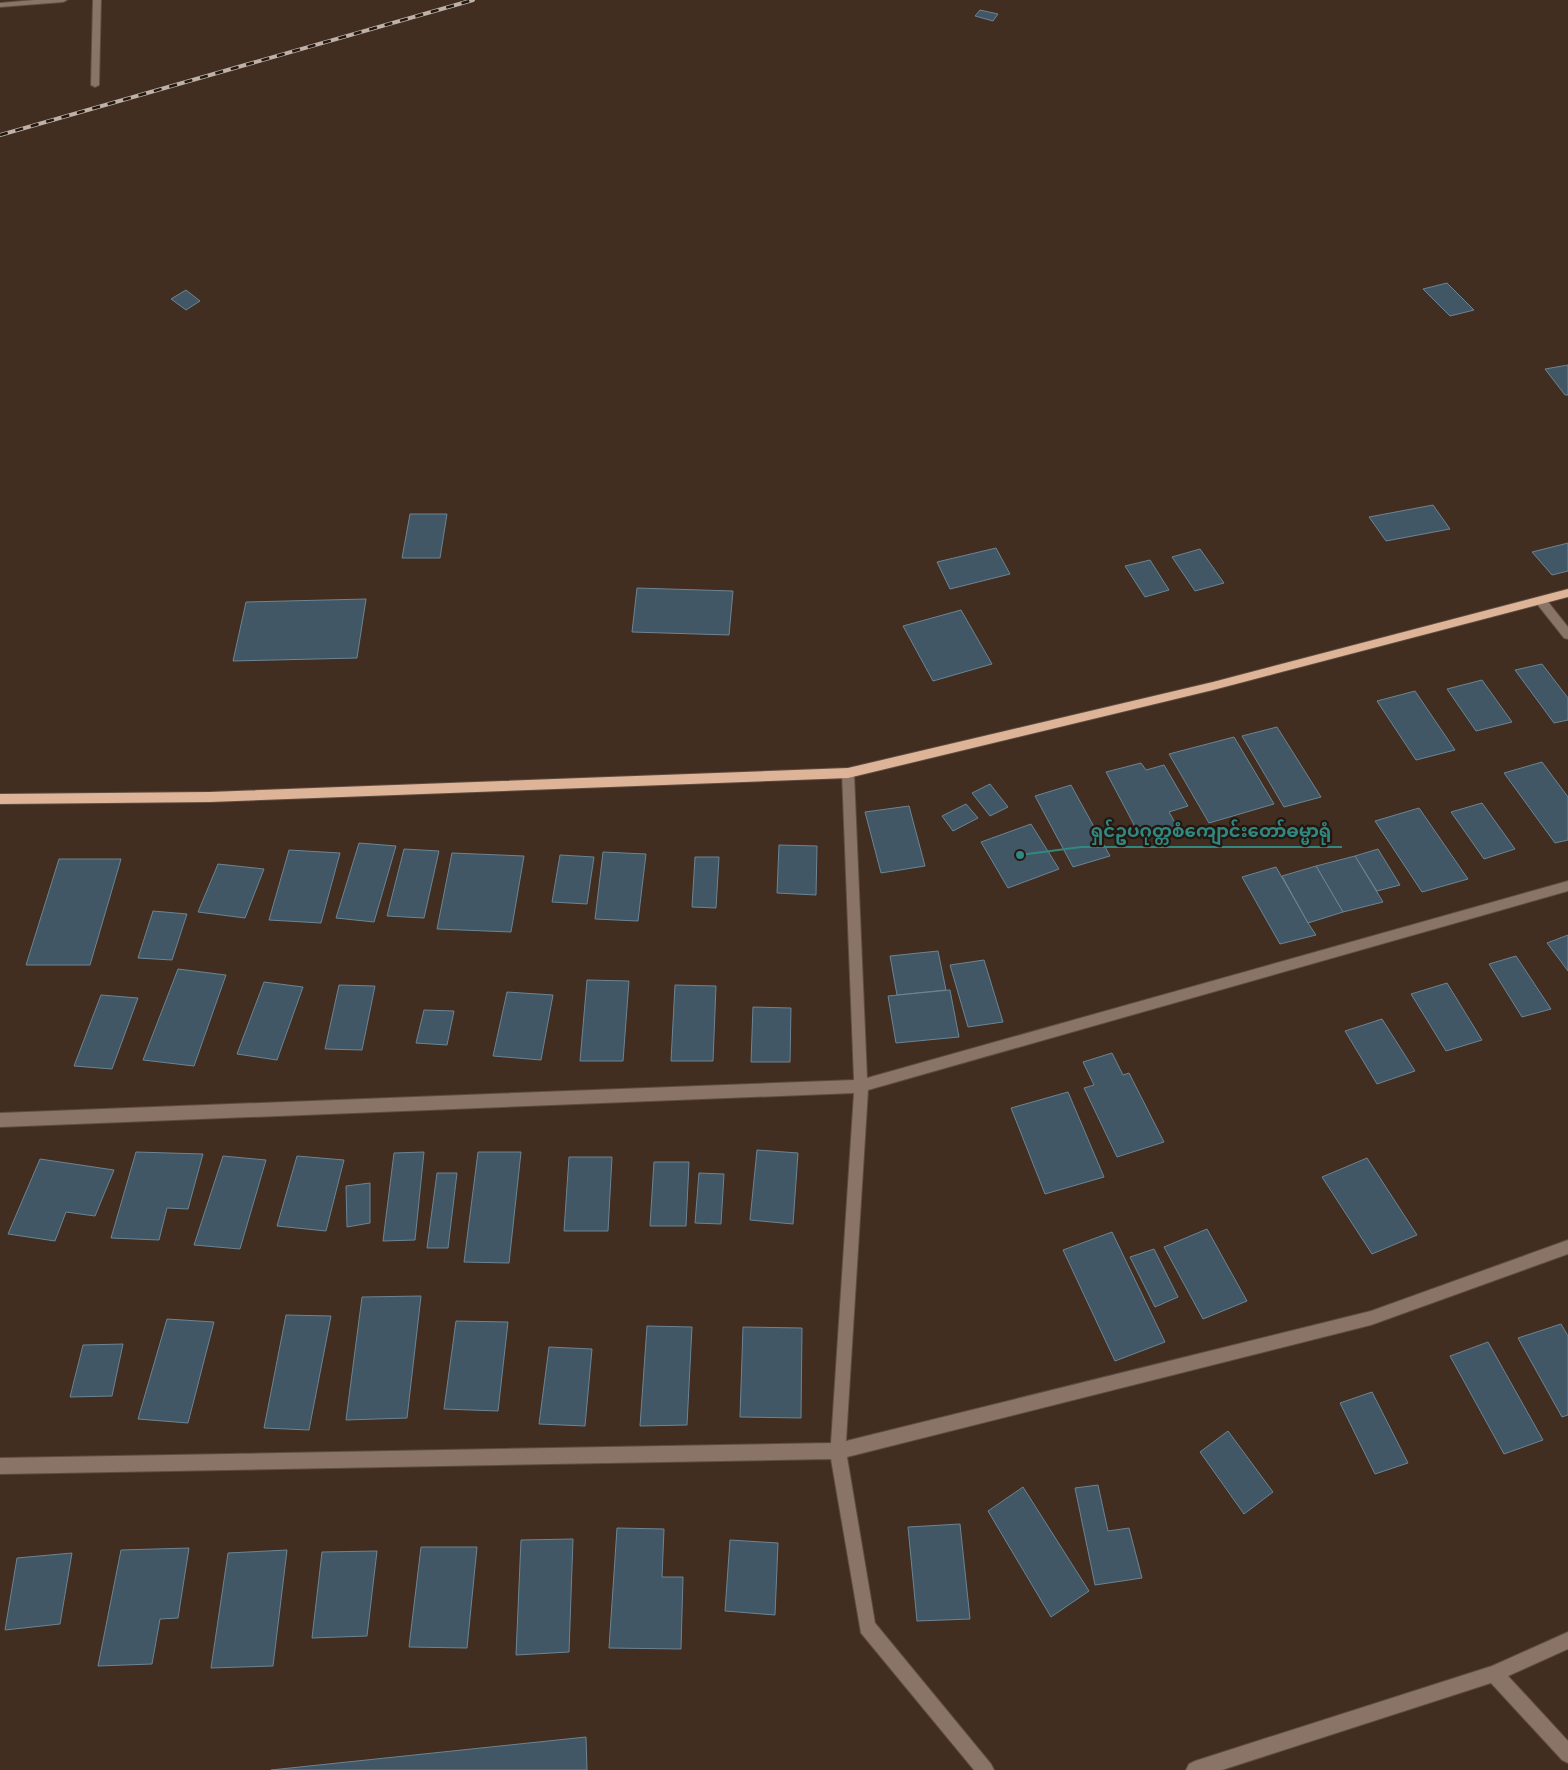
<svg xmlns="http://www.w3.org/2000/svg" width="1568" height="1770" font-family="'Space Grotesk','Noto Sans Myanmar',sans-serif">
<rect width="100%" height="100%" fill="#412e20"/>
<g fill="#415766" stroke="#6c8494">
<path d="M 980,10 L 998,14 L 993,21 L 975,16 Z"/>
<path d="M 1447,283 L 1474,310 L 1450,316 L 1423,289 Z"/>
<path d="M 186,290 L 200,301 L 186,310 L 171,299 Z"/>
<path d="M 1568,365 L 1568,395 L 1565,395 L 1545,369 Z"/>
<path d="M 1433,505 L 1450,529 L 1386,541 L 1369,517 Z"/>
<path d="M 410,514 L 447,514 L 440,558 L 402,558 Z"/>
<path d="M 1568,543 L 1568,571 L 1552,575 L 1532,552 Z"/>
<path d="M 996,548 L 1010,574 L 950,589 L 937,562 Z"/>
<path d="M 1200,549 L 1224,583 L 1195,591 L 1172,557 Z"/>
<path d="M 1150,560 L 1169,590 L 1145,597 L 1125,566 Z"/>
<path d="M 637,588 L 733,591 L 729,635 L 632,632 Z"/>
<path d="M 366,599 L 357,658 L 233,661 L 246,602 Z"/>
<path d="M 961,610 L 992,664 L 933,681 L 903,626 Z"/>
<path d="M 1542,664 L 1568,698 L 1568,720 L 1554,723 L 1515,670 Z"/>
<path d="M 1482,680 L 1512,722 L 1476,731 L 1447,689 Z"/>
<path d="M 1415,691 L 1455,750 L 1416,760 L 1377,701 Z"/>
<path d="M 1277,727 L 1321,797 L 1284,807 L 1242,736 Z"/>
<path d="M 1234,737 L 1274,804 L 1209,823 L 1169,754 Z"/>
<path d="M 1542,762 L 1568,797 L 1568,840 L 1555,843 L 1504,773 Z"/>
<path d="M 1141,763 L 1146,770 L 1164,765 L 1188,806 L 1169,812 L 1177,826 L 1140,836 L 1106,772 Z"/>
<path d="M 990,784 L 1008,807 L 990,816 L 972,793 Z"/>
<path d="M 1071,785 L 1110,856 L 1073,867 L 1035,796 Z"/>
<path d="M 1482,803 L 1515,849 L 1484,859 L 1451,812 Z"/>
<path d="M 966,804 L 978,818 L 953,831 L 942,816 Z"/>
<path d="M 909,806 L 925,866 L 881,873 L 865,812 Z"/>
<path d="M 1419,808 L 1468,879 L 1422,892 L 1375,821 Z"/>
<path d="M 1031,824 L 1059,869 L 1008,888 L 981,842 Z"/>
<path d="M 359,843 L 396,846 L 374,922 L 336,918 Z"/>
<path d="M 779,845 L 817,846 L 816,895 L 777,893 Z"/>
<path d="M 404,849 L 439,851 L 424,918 L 387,916 Z"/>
<path d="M 1378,849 L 1400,885 L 1377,891 L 1355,856 Z"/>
<path d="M 289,850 L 340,853 L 321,923 L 269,920 Z"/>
<path d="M 603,852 L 646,854 L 638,921 L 595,919 Z"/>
<path d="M 452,853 L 524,856 L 511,932 L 437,929 Z"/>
<path d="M 560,855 L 594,857 L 587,904 L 552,902 Z"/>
<path d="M 1355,856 L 1383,902 L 1343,912 L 1316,866 Z"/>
<path d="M 695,857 L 719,857 L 716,908 L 692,907 Z"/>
<path d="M 59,859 L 121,859 L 90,965 L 26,965 Z"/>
<path d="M 218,864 L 264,869 L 245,918 L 198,912 Z"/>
<path d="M 1316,866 L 1343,912 L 1308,923 L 1282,876 Z"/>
<path d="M 1276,867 L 1308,923 L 1316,935 L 1280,944 L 1242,877 Z"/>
<path d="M 153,911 L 187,914 L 172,960 L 138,958 Z"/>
<path d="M 1568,935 L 1568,971 L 1547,943 Z"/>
<path d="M 938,951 L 946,990 L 897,995 L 890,956 Z"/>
<path d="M 1516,956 L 1551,1009 L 1522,1017 L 1489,964 Z"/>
<path d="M 984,960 L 1003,1022 L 968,1027 L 950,965 Z"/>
<path d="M 178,969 L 226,975 L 194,1066 L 143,1060 Z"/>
<path d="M 587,980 L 629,981 L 623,1061 L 580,1061 Z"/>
<path d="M 264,982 L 303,987 L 277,1060 L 237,1054 Z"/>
<path d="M 1447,983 L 1482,1040 L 1446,1051 L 1411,994 Z"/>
<path d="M 339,985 L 375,986 L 362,1050 L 325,1049 Z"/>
<path d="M 675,985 L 716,986 L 713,1061 L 671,1061 Z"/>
<path d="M 950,990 L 959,1037 L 896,1043 L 888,996 Z"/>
<path d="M 507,992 L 553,995 L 541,1060 L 493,1056 Z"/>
<path d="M 101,995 L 138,998 L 112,1069 L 74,1066 Z"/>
<path d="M 753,1007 L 791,1008 L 790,1062 L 751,1062 Z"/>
<path d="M 424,1010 L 454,1011 L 447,1045 L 416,1043 Z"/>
<path d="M 1382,1019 L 1415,1071 L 1377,1084 L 1345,1031 Z"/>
<path d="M 1112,1053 L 1123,1075 L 1129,1073 L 1164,1142 L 1117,1157 L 1084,1088 L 1094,1085 L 1083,1062 Z"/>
<path d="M 1068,1092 L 1104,1177 L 1045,1194 L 1011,1108 Z"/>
<path d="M 757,1150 L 798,1153 L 793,1224 L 750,1220 Z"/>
<path d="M 136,1152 L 203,1154 L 188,1209 L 167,1208 L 159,1240 L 111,1238 Z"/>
<path d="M 424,1152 L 415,1240 L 383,1241 L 394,1153 Z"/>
<path d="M 478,1152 L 521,1152 L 509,1263 L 464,1262 Z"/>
<path d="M 223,1156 L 266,1160 L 240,1249 L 194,1245 Z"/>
<path d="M 297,1156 L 344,1160 L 326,1231 L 277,1226 Z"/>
<path d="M 569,1157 L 612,1157 L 608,1231 L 564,1231 Z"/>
<path d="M 1367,1158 L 1417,1235 L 1372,1254 L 1322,1177 Z"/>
<path d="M 40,1159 L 114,1170 L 95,1216 L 66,1212 L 55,1241 L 8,1234 Z"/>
<path d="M 654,1162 L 689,1162 L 686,1226 L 650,1226 Z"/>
<path d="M 437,1173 L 457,1173 L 448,1248 L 427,1248 Z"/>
<path d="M 699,1173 L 724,1174 L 721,1224 L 695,1223 Z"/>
<path d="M 370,1183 L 370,1223 L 347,1227 L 346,1186 Z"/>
<path d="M 1207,1229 L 1247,1301 L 1203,1319 L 1164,1247 Z"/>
<path d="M 1112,1232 L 1165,1342 L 1115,1361 L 1063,1250 Z"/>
<path d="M 1154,1249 L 1178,1297 L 1155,1307 L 1130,1257 Z"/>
<path d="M 421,1296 L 407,1418 L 346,1420 L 362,1297 Z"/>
<path d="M 286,1315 L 331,1316 L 309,1430 L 264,1428 Z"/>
<path d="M 167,1319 L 214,1322 L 188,1423 L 138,1419 Z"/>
<path d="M 456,1321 L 508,1322 L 498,1411 L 444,1409 Z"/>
<path d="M 1561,1324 L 1568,1336 L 1568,1415 L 1562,1417 L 1518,1338 Z"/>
<path d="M 647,1326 L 692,1327 L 687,1425 L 640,1426 Z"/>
<path d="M 743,1327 L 802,1328 L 801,1418 L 740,1417 Z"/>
<path d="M 1488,1342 L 1543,1440 L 1504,1454 L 1450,1356 Z"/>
<path d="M 123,1344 L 112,1396 L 70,1397 L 83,1345 Z"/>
<path d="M 549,1347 L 592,1349 L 585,1426 L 539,1424 Z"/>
<path d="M 1372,1392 L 1408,1463 L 1375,1474 L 1340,1403 Z"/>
<path d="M 1228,1431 L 1273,1492 L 1244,1514 L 1200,1452 Z"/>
<path d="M 1098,1485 L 1108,1531 L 1129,1528 L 1142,1578 L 1095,1585 L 1075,1488 Z"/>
<path d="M 1023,1487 L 1089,1591 L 1051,1617 L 988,1511 Z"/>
<path d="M 960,1524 L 970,1619 L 917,1621 L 908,1527 Z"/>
<path d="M 617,1528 L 664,1529 L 662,1577 L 683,1577 L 681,1649 L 609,1648 Z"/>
<path d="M 573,1539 L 569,1652 L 516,1655 L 521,1540 Z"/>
<path d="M 730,1540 L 778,1543 L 775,1615 L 725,1611 Z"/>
<path d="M 421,1547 L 477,1547 L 467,1648 L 409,1647 Z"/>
<path d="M 189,1548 L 178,1618 L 160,1619 L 152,1664 L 98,1666 L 121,1550 Z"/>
<path d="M 287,1550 L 273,1666 L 211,1668 L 228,1553 Z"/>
<path d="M 377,1551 L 367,1636 L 312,1638 L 322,1552 Z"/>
<path d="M 72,1553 L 60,1624 L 5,1630 L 17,1558 Z"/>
<path d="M 586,1737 L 587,1770 L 271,1770 Z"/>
</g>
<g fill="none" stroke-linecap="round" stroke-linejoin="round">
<g stroke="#5e4c3f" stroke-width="2">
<g id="minor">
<path d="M 34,0 L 67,0 L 63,2 L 0,7 L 0,3 Z"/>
<path d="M 93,0 L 101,0 L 99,85 L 95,87 L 91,85 Z"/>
<path d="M 1541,597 L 1545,598 L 1568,627 L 1568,639 L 1564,638 L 1537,604 L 1536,601 L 1537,598 Z"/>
<path d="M 848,768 L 852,770 L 854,773 L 867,1078 L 1568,881 L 1568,891 L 868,1090 L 846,1441 L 1371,1311 L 1568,1240 L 1568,1254 L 1371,1325 L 847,1457 L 875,1623 L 991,1764 L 994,1770 L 974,1770 L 861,1633 L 831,1459 L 0,1474 L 0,1458 L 831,1443 L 854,1093 L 0,1127 L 0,1113 L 854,1080 L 842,773 L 844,770 Z"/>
<path d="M 1568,1632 L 1568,1649 L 1508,1676 L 1568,1741 L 1568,1763 L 1562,1760 L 1491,1683 L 1222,1770 L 1186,1770 L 1189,1764 L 1195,1761 L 1492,1666 Z"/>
</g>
</g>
<g stroke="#5e4c3f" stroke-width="2">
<path id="major" d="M 1568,589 L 1568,597 L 1213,690 L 848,778 L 210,802 L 0,804 L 0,794 L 210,792 L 848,768 L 1213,682 Z"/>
</g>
<use href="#minor" fill="#897467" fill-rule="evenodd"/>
<use href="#major" fill="#deb499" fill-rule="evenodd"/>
<g stroke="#bfb1a6" stroke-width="4">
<path id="rail" d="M 0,135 L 473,0"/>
</g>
<use href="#rail" stroke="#211812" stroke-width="2.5" stroke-dasharray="8" stroke-linecap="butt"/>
</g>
<path fill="none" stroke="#328880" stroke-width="2" d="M1020 855L1081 847H1342"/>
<circle fill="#328880" stroke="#211812" stroke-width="2" cx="1020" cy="855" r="5"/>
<g font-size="18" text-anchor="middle" font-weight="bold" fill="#328880" stroke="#211812" stroke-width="4.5" stroke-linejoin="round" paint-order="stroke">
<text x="1211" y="837">ရှင်ဥပဂုတ္တစံကျောင်းတော်ဓမ္မာရုံ</text>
</g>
</svg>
